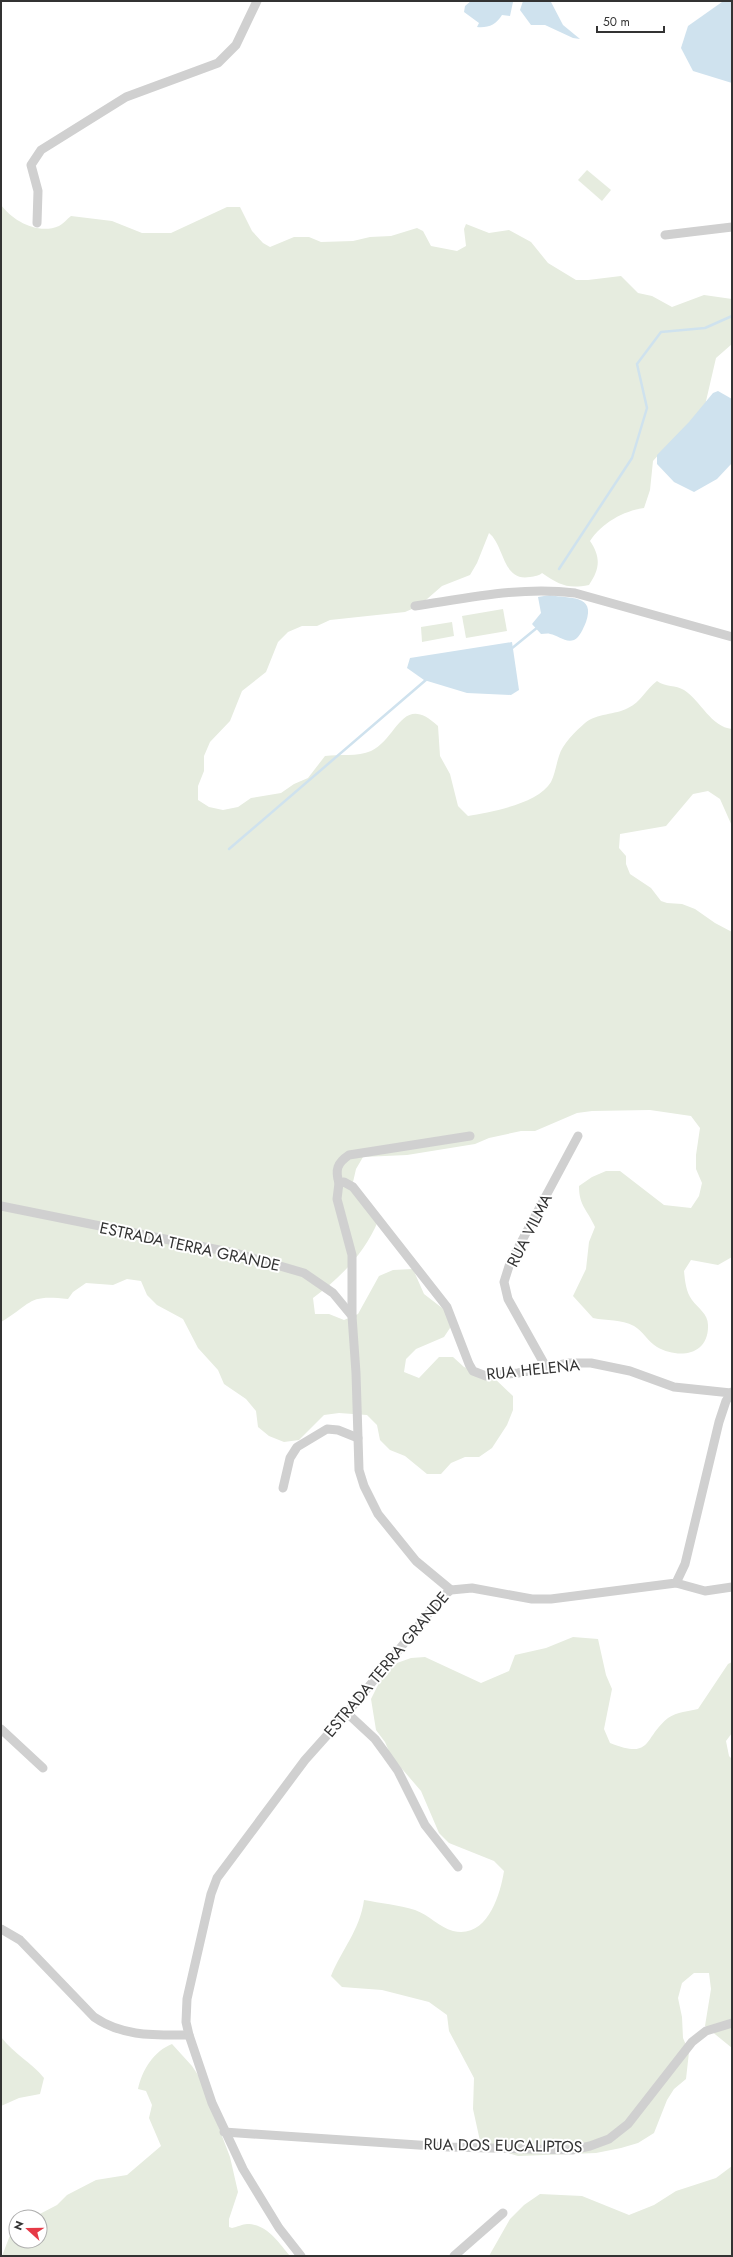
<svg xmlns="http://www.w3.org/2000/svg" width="733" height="2257" font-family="Jost,sans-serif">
<rect width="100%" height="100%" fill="#fff"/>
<g fill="#e6ecdf">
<path d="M 587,170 L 611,190 L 602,201 L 578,180 Z"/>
<path d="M 1,205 C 13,221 38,235 59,226 C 63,224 67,219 71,216 L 112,221 L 142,233 L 171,233 L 227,207 L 240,207 L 252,231 L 263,243 L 270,247 L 294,237 L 309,237 L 321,242 L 353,241 L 370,237 L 391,236 L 417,228 L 423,231 L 431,246 L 457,251 L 466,246 L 464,229 L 466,224 L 489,233 L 509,230 L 531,242 L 548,263 L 576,280 L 588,280 L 621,276 L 638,293 L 652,296 L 672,307 L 704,295 L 732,299 L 732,344 L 716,358 L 703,414 L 662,451 L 653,461 L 650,490 L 644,508 C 623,511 602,523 590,541 C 601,557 600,569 589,585 C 567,589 560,585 542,573 C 539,576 535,576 530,577 C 502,582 505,546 489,533 L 477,563 L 470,575 L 442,586 L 419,606 L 405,612 L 330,620 L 317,626 L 302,626 L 288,632 L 278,642 L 266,672 L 242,691 L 230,721 L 210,742 L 204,756 L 204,771 L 198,786 L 198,800 L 209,807 L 223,810 L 238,807 L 251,798 L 281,793 L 294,784 L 308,778 L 325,756 C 339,754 358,757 371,751 C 398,738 402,692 438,726 L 440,756 L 450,774 L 458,806 L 468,816 C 491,812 538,804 551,782 C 555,774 556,765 559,756 C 562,744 576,731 585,723 C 597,713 615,715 628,708 C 641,702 646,689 657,681 C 665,687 676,685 684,690 C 701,701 711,727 732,729 L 732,826 L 720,799 L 708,791 L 693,794 L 666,826 L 620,834 L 619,848 L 626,856 L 626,864 L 630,874 L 651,888 L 661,901 L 667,903 L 682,904 L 695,909 L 715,923 L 732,932 L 732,1257 L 718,1265 L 691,1260 L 684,1271 C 685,1281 686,1292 692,1300 C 698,1308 708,1314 708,1325 C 709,1356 678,1359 657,1347 C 648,1342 643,1331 634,1326 C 621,1319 607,1321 593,1318 L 573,1296 L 586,1269 L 589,1242 L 595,1227 C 587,1209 579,1206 579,1186 L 592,1177 L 606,1171 L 620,1171 L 664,1205 L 691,1208 L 699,1196 L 702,1183 L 696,1169 L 696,1155 L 700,1128 L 691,1116 L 650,1110 L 592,1111 L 577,1113 L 535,1131 L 521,1131 L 489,1138 L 475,1144 L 407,1155 L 363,1157 L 356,1169 L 353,1182 L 378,1221 C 365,1253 340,1278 313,1298 L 315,1314 L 329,1314 L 344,1320 L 358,1314 L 379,1276 L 393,1270 L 413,1269 L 424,1294 L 446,1311 L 452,1325 L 444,1337 L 416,1349 L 406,1359 L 404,1372 L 419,1378 L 439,1357 L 453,1357 L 464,1367 L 492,1376 L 513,1396 L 513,1410 L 507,1425 L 492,1448 L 479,1457 L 465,1457 L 451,1463 L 441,1474 L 427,1474 L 405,1456 L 390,1450 L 380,1440 L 377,1425 L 367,1415 L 339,1413 L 324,1415 L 299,1440 L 284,1442 L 269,1436 L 258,1427 L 256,1411 L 246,1399 L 224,1384 L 218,1370 L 198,1348 L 183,1319 L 157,1305 L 147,1295 L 141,1281 L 127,1279 L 113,1285 L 86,1283 L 73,1292 L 68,1299 C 27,1294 33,1303 1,1322 Z"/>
<path d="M 503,609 L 507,631 L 466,638 L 462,616 Z"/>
<path d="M 452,622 L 454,636 L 422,642 L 421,627 Z"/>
<path d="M 573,1637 L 598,1639 L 606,1675 L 612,1689 L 604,1729 L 610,1743 C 653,1760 643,1738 668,1718 C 677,1712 689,1711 698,1709 L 728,1664 L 732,1662 L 732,1733 L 726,1741 L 729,1756 L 732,1759 L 732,2048 L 705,2026 L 711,1989 L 709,1973 L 694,1973 L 682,1983 L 678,1998 L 682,2017 L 683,2038 L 689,2052 L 686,2079 L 674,2089 L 667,2100 L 654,2133 L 638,2143 L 621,2148 L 596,2153 L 518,2156 L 492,2148 L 480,2141 L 473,2109 L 474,2078 L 449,2031 L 447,2015 L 429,2002 L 382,1990 L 342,1987 L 331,1976 C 342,1949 360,1930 364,1900 C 380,1903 399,1905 415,1910 C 429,1915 439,1927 453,1931 C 487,1939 500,1896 504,1871 L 494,1861 L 449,1843 L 439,1833 L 421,1791 L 391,1756 L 385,1742 L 376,1730 L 371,1699 L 384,1673 L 397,1663 L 411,1658 L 425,1657 L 481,1683 L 509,1671 L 515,1655 L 546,1648 Z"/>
<path d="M 1,2037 C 14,2054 31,2062 44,2078 L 40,2094 L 19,2098 L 1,2106 Z"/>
<path d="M 172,2044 L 192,2066 L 200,2078 L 230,2157 L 238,2192 L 229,2219 L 229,2227 L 232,2228 C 237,2227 243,2224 247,2224 C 267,2224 279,2243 290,2256 L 2,2256 L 14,2225 L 16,2225 L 16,2241 L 40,2241 L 40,2217 L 34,2217 L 57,2205 L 67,2195 L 96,2180 L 127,2175 L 161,2146 L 149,2118 L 152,2105 L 146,2091 L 138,2089 C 142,2070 154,2051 172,2044 Z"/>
<path d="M 732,2166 L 732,2256 L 489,2256 L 510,2219 L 524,2205 L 540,2194 L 582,2196 L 629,2215 L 654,2205 L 676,2191 L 716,2178 Z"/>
</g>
<g fill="#cfe2ee">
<path d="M 471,1 L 513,1 L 513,2 L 510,16 L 502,15 C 496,25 488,28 477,27 L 479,23 L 464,12 L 465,6 Z"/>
<path d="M 523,1 L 551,2 L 563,25 L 580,39 L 573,38 L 545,25 L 531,25 L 520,10 Z"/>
<path d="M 732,1 L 732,83 L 693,71 L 681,48 L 688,26 L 722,2 Z"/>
<path d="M 718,391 L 732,399 L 732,463 L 717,479 L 694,492 L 674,482 L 657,464 L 657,455 L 689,422 L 713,393 Z"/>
<path d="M 550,595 C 569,599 596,594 586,622 C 583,629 580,637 574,640 C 565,643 558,635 550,634 C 548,633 544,634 541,634 L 532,624 L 541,613 L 538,597 Z"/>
<path d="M 512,642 L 519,690 L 511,695 L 467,693 L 424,680 L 407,668 L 410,658 Z"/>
</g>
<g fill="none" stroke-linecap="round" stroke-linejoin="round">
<g stroke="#cfe2ee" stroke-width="2.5">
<path d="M 559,569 L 632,458 L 647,408 L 637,364 L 661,332 L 705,328 L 732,316"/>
<path d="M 511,649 L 538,627"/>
<path d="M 229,849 L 427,679"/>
</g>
<g stroke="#d0d0d0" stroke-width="9">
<path d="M 37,223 L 38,191 L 31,165 L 41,150 L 126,97 L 218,63 L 236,45 L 257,1"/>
<path d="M 665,235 L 732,227"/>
<path d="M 415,606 C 468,598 522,586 575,593 L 732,637"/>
<path d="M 339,1183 C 335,1170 337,1163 349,1155 L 470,1136"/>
<path d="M 1,1206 L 239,1254 L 304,1273 L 333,1293 L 352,1316 L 356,1373 L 359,1470 L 364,1486 L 378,1514 L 416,1561 L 451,1590"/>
<path d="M 352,1316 L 352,1255 L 337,1199 L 339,1183 L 344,1182 L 353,1187 L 447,1307 L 469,1364 L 473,1371 L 486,1376 L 518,1373 L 569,1363 L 591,1363 L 630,1371 L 674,1387 L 731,1393"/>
<path d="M 546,1367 L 508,1299 L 504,1282 L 510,1263 L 578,1136"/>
<path d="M 283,1488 L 290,1458 L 297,1447 L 327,1429 L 338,1430 L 358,1438"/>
<path d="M 676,1583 L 705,1591 L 732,1587"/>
<path d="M 347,1713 L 375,1739 L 386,1754 L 398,1771 L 425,1825 L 458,1867"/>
<path d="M 1,1729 L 43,1768"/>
<path d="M 1,1929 L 20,1940 L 94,2017 C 123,2037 155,2035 189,2035"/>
<path d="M 224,2132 L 448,2147 L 572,2150 L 590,2146 L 609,2139 L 628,2124 L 692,2042 L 706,2031 L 732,2023"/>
<path d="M 301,2256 L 279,2228 L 243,2169 L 212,2103 L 189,2035 L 186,2022 L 187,1999 L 211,1894 L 217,1878 L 305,1760 L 347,1713 L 442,1597 L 451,1590 L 472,1588 L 532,1599 L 551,1599 L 676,1583 L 685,1564 L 719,1422 L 726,1401 L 732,1392"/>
<path d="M 454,2256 L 503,2213"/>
</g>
</g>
<g text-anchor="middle" stroke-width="4" stroke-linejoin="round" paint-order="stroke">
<g font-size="16" fill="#333" stroke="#fff">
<text transform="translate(529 1230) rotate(-63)" y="6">RUA VILMA</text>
<text transform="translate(190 1246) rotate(12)" y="6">ESTRADA TERRA GRANDE</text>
<text transform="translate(533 1369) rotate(-6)" y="6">RUA HELENA</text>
<text transform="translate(386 1664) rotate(-50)" y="6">ESTRADA TERRA GRANDE</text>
<text transform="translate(503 2145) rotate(1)" y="6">RUA DOS EUCALIPTOS</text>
</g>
</g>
<rect width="733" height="2257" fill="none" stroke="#333333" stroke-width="4"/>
<g transform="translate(28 2229) rotate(291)"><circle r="19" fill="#ffffff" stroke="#adadad"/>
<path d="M0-3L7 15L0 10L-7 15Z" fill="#e63946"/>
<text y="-6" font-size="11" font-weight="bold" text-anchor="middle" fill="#333333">N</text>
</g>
<path d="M597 26v6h67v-6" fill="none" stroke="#333333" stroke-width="2"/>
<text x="603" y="26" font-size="12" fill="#333333" stroke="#ffffff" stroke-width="3" paint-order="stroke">50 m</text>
</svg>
